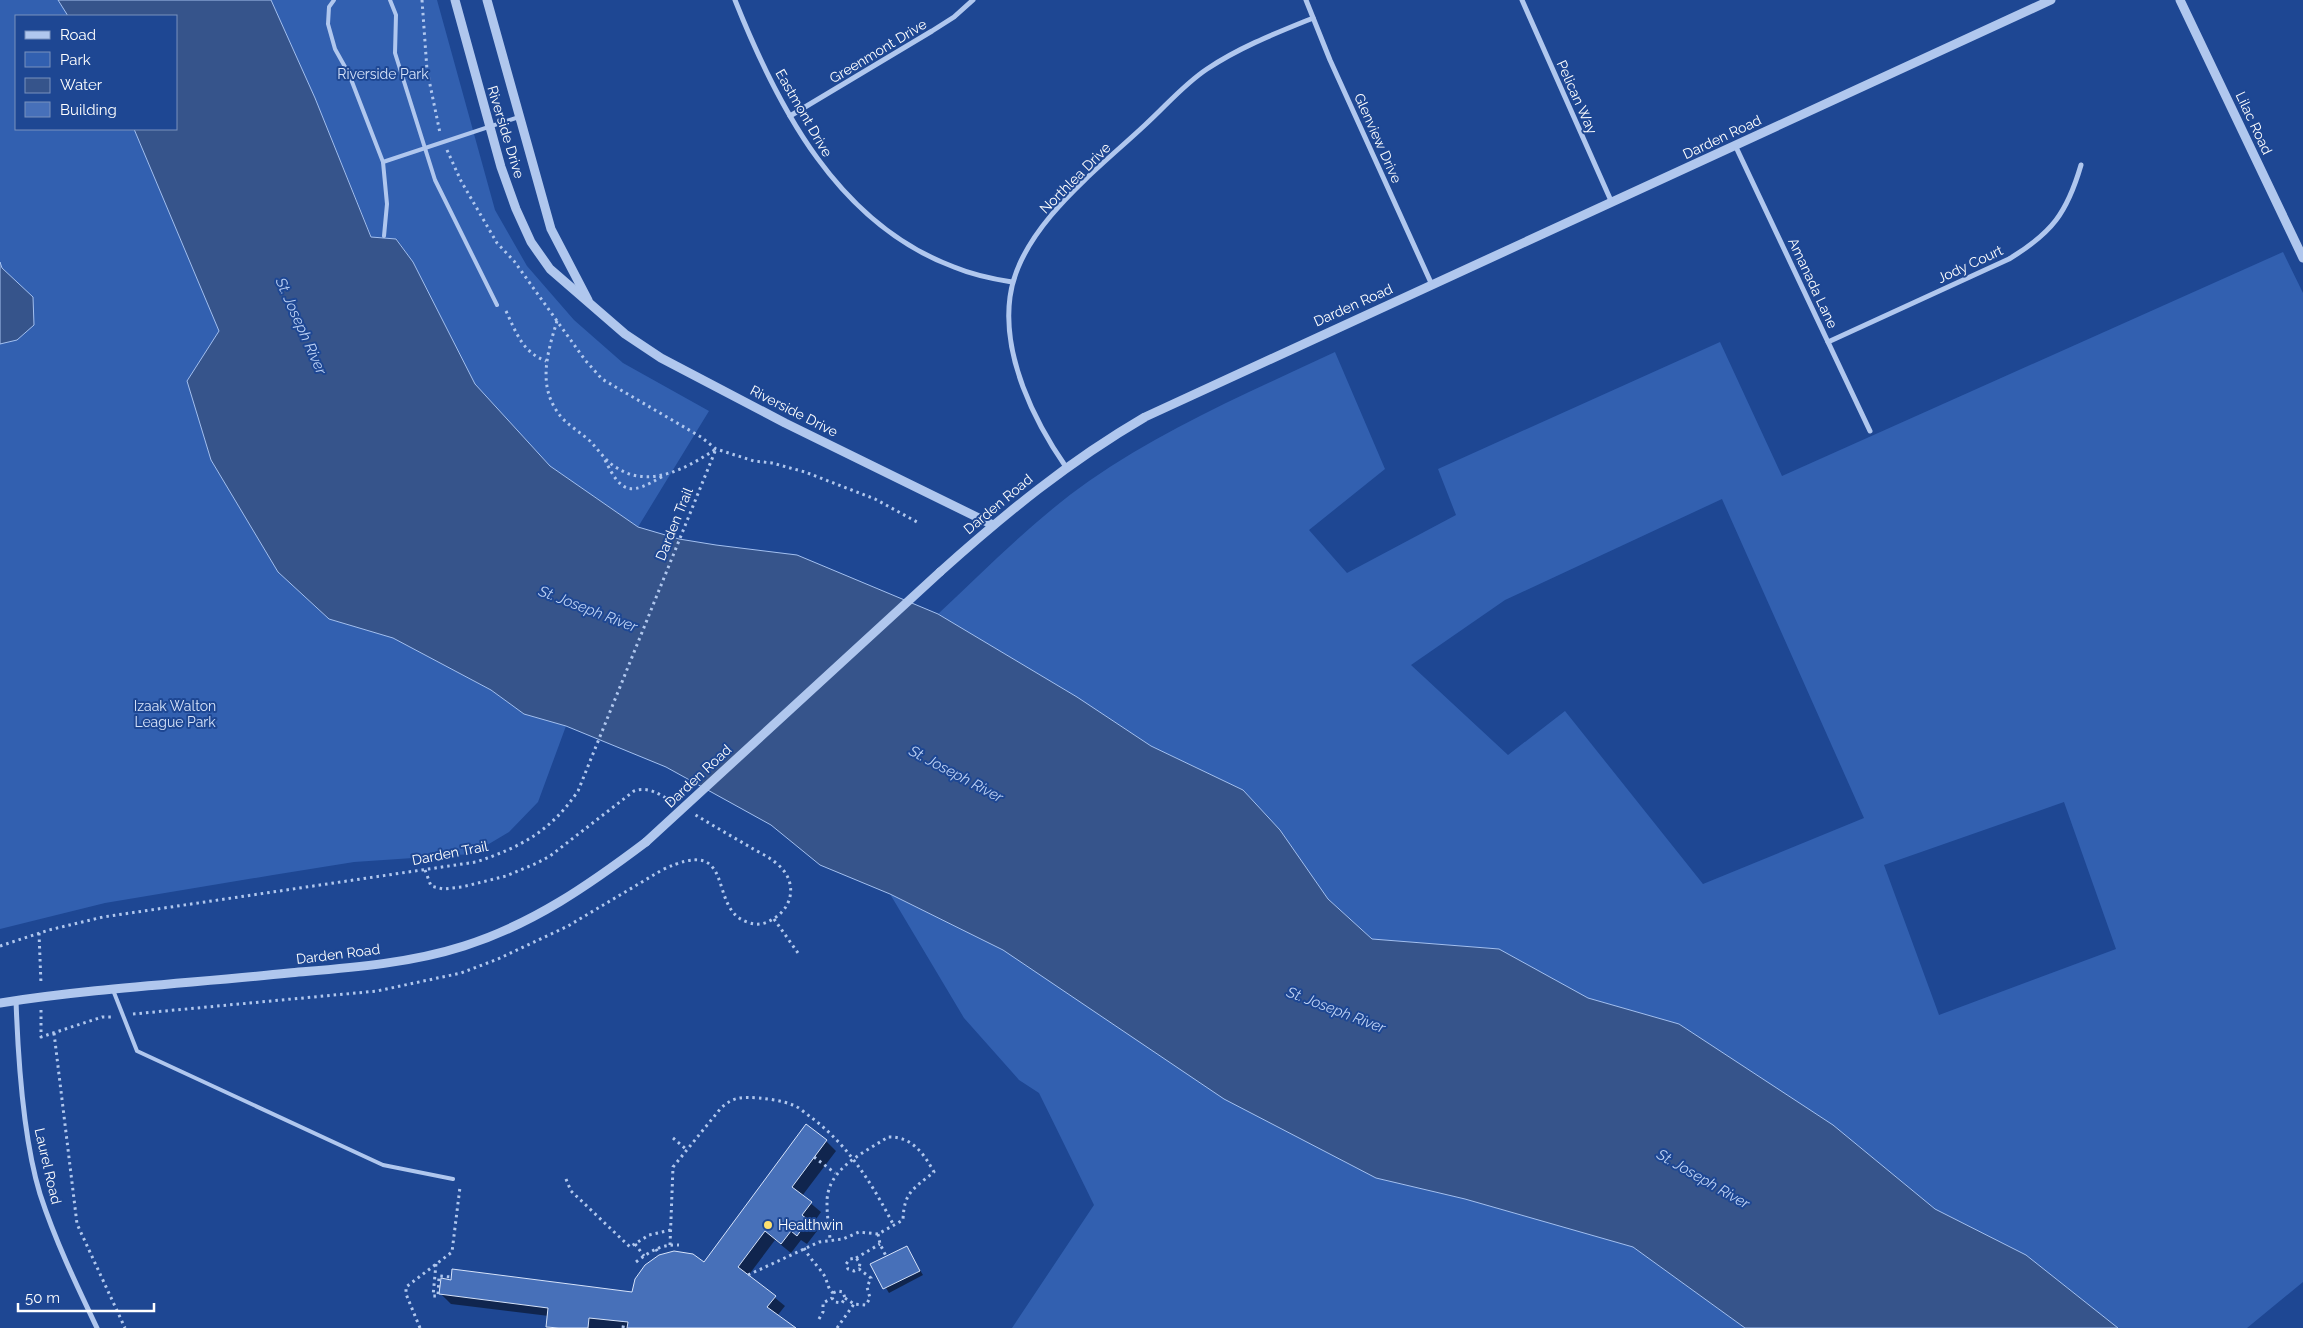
<svg xmlns="http://www.w3.org/2000/svg" width="2303" height="1328" font-family="Raleway,sans-serif">
<rect width="100%" height="100%" fill="#1e4793"/>
<g fill="#3260b0" fill-rule="evenodd">
<path d="M 0,0 L 58,0 L 68,16 L 16,16 L 16,129 L 134,129 L 219,331 L 187,381 L 211,460 L 278,572 L 329,619 L 393,638 L 491,690 L 524,714 L 566,726 L 538,802 L 509,832 L 472,854 L 354,862 L 273,875 L 105,903 L 0,929 Z"/>
<path d="M 271,0 L 437,0 L 495,210 L 527,266 L 574,320 L 623,363 L 709,411 L 638,527 L 550,466 L 475,384 L 413,262 L 397,239 L 372,238 L 315,98 Z"/>
<path d="M 2283,252 L 2303,293 L 2303,1282 L 2247,1328 L 2118,1328 L 2026,1255 L 1935,1209 L 1833,1125 L 1679,1024 L 1588,998 L 1499,949 L 1372,939 L 1328,899 L 1280,830 L 1243,790 L 1151,746 L 1077,697 L 938,614 C 987,568 1035,519 1089,481 C 1165,428 1252,391 1335,352 L 1385,469 L 1309,530 L 1347,573 L 1456,515 L 1438,469 L 1720,342 L 1782,476 ZM 1722,499 L 1864,818 L 1703,884 L 1565,711 L 1508,755 L 1411,665 L 1505,600 ZM 2064,802 L 2116,949 L 1939,1015 L 1884,865 Z"/>
<path d="M 890,894 L 1003,950 L 1376,1178 L 1465,1199 L 1633,1247 L 1745,1328 L 1012,1328 L 1094,1205 L 1039,1093 L 1019,1080 L 964,1018 Z"/>
</g>
<g fill="#36548b" stroke="#a3c0f0">
<path d="M 58,0 L 271,0 L 315,98 L 371,237 L 396,239 L 413,262 L 475,384 L 550,466 L 638,527 L 679,539 L 716,545 L 797,555 L 938,614 L 1077,697 L 1151,746 L 1243,790 L 1280,830 L 1328,899 L 1372,939 L 1499,949 L 1588,998 L 1679,1024 L 1833,1125 L 1935,1209 L 2026,1255 L 2118,1328 L 1745,1328 L 1633,1247 L 1465,1199 L 1376,1178 L 1224,1099 L 1003,950 L 890,894 L 820,865 L 771,825 L 666,767 L 566,726 L 524,714 L 491,690 L 393,638 L 329,619 L 278,572 L 211,460 L 187,381 L 219,331 L 134,129 L 176,129 L 176,16 L 68,16 Z"/>
<path d="M 0,262 L 2,268 L 33,297 L 34,325 L 17,340 L 0,344 Z"/>
</g>
<g fill="#0007">
<path d="M 826,1141 L 836,1151 L 802,1196 L 821,1212 L 812,1225 L 817,1231 L 807,1244 L 801,1240 L 791,1253 L 775,1240 L 748,1276 L 785,1306 L 777,1316 L 793,1328 L 549,1328 L 547,1326 L 549,1316 L 451,1304 L 441,1294 L 632,1293 L 705,1264 Z"/>
<path d="M 906,1247 L 923,1275 L 889,1293 L 872,1265 Z"/>
</g>
<g fill="#4770b9" stroke="#d6e3fa">
<path d="M 806,1124 L 827,1140 L 792,1187 L 812,1202 L 802,1215 L 808,1220 L 797,1236 L 791,1231 L 781,1244 L 765,1231 L 738,1267 L 776,1296 L 767,1307 L 796,1328 L 627,1328 L 628,1322 L 589,1318 L 588,1328 L 559,1328 L 546,1327 L 548,1308 L 439,1294 L 441,1278 L 451,1280 L 452,1269 L 632,1292 L 635,1279 L 645,1265 L 659,1255 L 674,1251 L 693,1254 L 704,1262 Z"/>
<path d="M 907,1246 L 920,1271 L 883,1289 L 870,1264 Z"/>
</g>
<g fill="none" stroke-linecap="round" stroke-linejoin="round">
<g stroke="#b0c7ee" stroke-width="3" stroke-dasharray="2.5 4" stroke-linecap="butt">
<path d="M 422,0 L 427,70 L 440,133"/>
<path d="M 447,150 L 461,181 L 497,243 L 514,261 L 585,360 L 602,379 L 701,437 L 716,449 L 754,461 L 772,463 L 805,472 L 875,499 L 917,522"/>
<path d="M 506,311 C 516,332 522,352 546,361"/>
<path d="M 557,321 C 547,354 536,389 563,419 C 571,427 581,433 590,441 C 599,450 605,461 617,468 C 650,489 687,468 716,449"/>
<path d="M 605,460 C 622,495 631,495 663,476"/>
<path d="M 425,870 L 431,886 L 443,889 L 462,887 L 506,876 L 537,863 L 550,856 L 634,791 C 648,786 659,794 671,801"/>
<path d="M 774,919 L 798,953"/>
<path d="M 39,933 L 41,984"/>
<path d="M 0,946 L 49,930 L 103,917 L 476,862 C 521,847 551,831 578,791 L 716,449"/>
<path d="M 41,1010 L 41,1037 L 102,1017 L 112,1017"/>
<path d="M 133,1014 L 377,991 L 461,973 L 498,959 L 568,926 L 662,870 C 739,833 706,908 747,922 C 757,926 765,924 773,919 C 795,906 797,879 776,863 C 768,856 758,852 750,847 C 731,836 712,825 694,814"/>
<path d="M 54,1033 L 77,1224 L 125,1328"/>
<path d="M 673,1138 L 687,1150"/>
<path d="M 814,1157 L 835,1173"/>
<path d="M 566,1179 L 571,1191 L 630,1247 L 649,1235 L 671,1230"/>
<path d="M 878,1234 L 880,1244 L 886,1256"/>
<path d="M 635,1244 L 644,1256"/>
<path d="M 670,1245 L 673,1167 L 721,1108 C 734,1096 743,1097 759,1098 C 770,1099 783,1101 793,1105 C 799,1107 806,1114 812,1118 C 849,1146 873,1185 894,1226"/>
<path d="M 804,1248 C 810,1259 818,1266 824,1275 C 828,1282 827,1288 833,1293 L 832,1298 L 835,1302 L 842,1303 L 845,1298 L 843,1292 L 838,1291 L 833,1293"/>
<path d="M 656,1249 L 659,1255"/>
<path d="M 856,1258 L 880,1244"/>
<path d="M 636,1262 C 650,1251 662,1244 679,1245"/>
<path d="M 436,1264 L 433,1296 L 438,1296 L 439,1276 L 451,1277"/>
<path d="M 748,1275 L 819,1242 L 843,1239 L 859,1232 L 878,1234 L 903,1220 C 904,1192 913,1189 934,1172 C 924,1154 912,1136 888,1137 C 862,1154 826,1169 827,1204 C 827,1216 829,1227 830,1239"/>
<path d="M 845,1298 L 854,1304 L 866,1305 L 870,1298 L 867,1287 L 871,1278 L 859,1269 L 854,1271 L 848,1269 L 846,1264 L 850,1259 L 856,1258 L 860,1263 L 859,1269"/>
<path d="M 819,1319 L 823,1312 L 823,1303 L 832,1298"/>
<path d="M 420,1328 L 406,1294 L 406,1287 L 452,1252 L 460,1187"/>
<path d="M 623,1328 L 624,1321"/>
<path d="M 837,1328 L 854,1304"/>
</g>
<g stroke="#b0c7ee" stroke-width="4">
<path d="M 334,0 L 329,7 L 328,24 L 335,49 L 349,74 L 383,162 L 387,204 L 384,236"/>
<path d="M 390,0 L 396,15 L 395,53 L 435,180 L 497,305"/>
<path d="M 383,162 L 519,117"/>
<path d="M 113,990 L 137,1051 L 383,1165 L 453,1179"/>
</g>
<g stroke="#b0c7ee" stroke-width="5">
<path d="M 735,0 C 778,108 838,224 954,267 C 973,275 993,279 1012,282"/>
<path d="M 1306,0 L 1330,60 L 1432,285"/>
<path d="M 1522,0 L 1612,203"/>
<path d="M 790,116 L 932,31 L 954,17 L 973,0"/>
<path d="M 1735,145 L 1870,431"/>
<path d="M 1828,342 L 2009,259 C 2052,233 2067,213 2081,165"/>
<path d="M 1066,467 C 1034,421 1002,356 1010,297 C 1019,228 1097,170 1145,125 C 1166,106 1183,85 1207,69 C 1240,47 1276,33 1313,18"/>
<path d="M 16,1000 C 18,1059 23,1138 40,1194 C 55,1240 76,1284 97,1328"/>
</g>
<g stroke="#b0c7ee" stroke-width="9">
<path d="M 455,0 L 501,167 L 516,209 L 531,242 L 550,269 L 625,334 L 661,358 L 785,423 L 993,525"/>
<path d="M 487,0 L 551,229 L 588,300"/>
<path d="M 2180,0 L 2303,258"/>
<path d="M 940,572 C 1006,513 1068,462 1145,417 L 2051,0"/>
<path d="M 0,1003 C 95,988 193,983 289,973 C 347,968 408,964 464,946 C 533,924 589,885 646,842"/>
</g>
<path stroke="#b0c7ee" stroke-width="9" d="M 646,842 L 940,572"/>
</g>
<circle fill="#fddf6f" stroke="#1e4793" stroke-width="2" cx="768" cy="1225" r="5"/>
<g text-anchor="middle" stroke-width="4" stroke-linejoin="round" paint-order="stroke">
<g font-size="14" fill="#fff" stroke="#1e4793">
<text transform="translate(878 51) rotate(-31)" y="5">Greenmont Drive</text>
<text transform="translate(1577 97) rotate(66)" y="5">Pelican Way</text>
<text transform="translate(804 113) rotate(60)" y="5">Eastmont Drive</text>
<text transform="translate(2254 123) rotate(65)" y="5">Lilac Road</text>
<text transform="translate(506 132) rotate(73)" y="5">Riverside Drive</text>
<text transform="translate(1722 137) rotate(-25)" y="5">Darden Road</text>
<text transform="translate(1378 138) rotate(66)" y="5">Glenview Drive</text>
<text transform="translate(1075 178) rotate(-45)" y="5">Northlea Drive</text>
<text transform="translate(1970 264) rotate(-25)" y="5">Jody Court</text>
<text transform="translate(1813 283) rotate(65)" y="5">Amanada Lane</text>
<text transform="translate(1353 305) rotate(-24)" y="5">Darden Road</text>
<text transform="translate(794 411) rotate(27)" y="5">Riverside Drive</text>
<text transform="translate(998 504) rotate(-40)" y="5">Darden Road</text>
<text transform="translate(674 524) rotate(-68)" y="5">Darden Trail</text>
<text transform="translate(698 776) rotate(-43)" y="5">Darden Road</text>
<text transform="translate(450 853) rotate(-11)" y="5">Darden Trail</text>
<text transform="translate(338 954) rotate(-7)" y="5">Darden Road</text>
<text transform="translate(48 1166) rotate(77)" y="5">Laurel Road</text>
</g>
<g font-size="14" fill="#d6e3fa" stroke="#1e4793">
<text x="383" y="79">Riverside Park</text>
<text x="175" y="711">Izaak Walton<tspan x="175" dy="16">League Park</tspan></text>
</g>
<g font-size="14" fill="#fff" stroke="#1e4793" text-anchor="start">
<text x="778" y="1230">Healthwin</text>
</g>
<g font-size="15" font-style="italic" fill="#bcd1f5" stroke="#1e4793">
<text transform="translate(301 326) rotate(66)" y="5">St. Joseph River</text>
<text transform="translate(588 609) rotate(21)" y="5">St. Joseph River</text>
<text transform="translate(956 774) rotate(28)" y="5">St. Joseph River</text>
<text transform="translate(1336 1010) rotate(21)" y="5">St. Joseph River</text>
<text transform="translate(1703 1179) rotate(30)" y="5">St. Joseph River</text>
</g>
</g>
<rect x="15" y="15" width="162" height="115" fill="#1e4793" stroke="#7891be"/>
<rect x="25" y="31" width="25" height="8" fill="#b0c7ee" stroke="#7891be"/>
<text x="60" y="40" font-size="15" fill="#ffffff">Road</text>
<rect x="25" y="52" width="25" height="15" fill="#3260b0" stroke="#7891be"/>
<text x="60" y="65" font-size="15" fill="#ffffff">Park</text>
<rect x="25" y="78" width="25" height="15" fill="#36548b" stroke="#7891be"/>
<text x="60" y="90" font-size="15" fill="#ffffff">Water</text>
<rect x="25" y="102" width="25" height="15" fill="#4770b9" stroke="#7891be"/>
<text x="60" y="115" font-size="15" fill="#ffffff">Building</text>
<path d="M18 1303v8h136v-8" fill="none" stroke="#ffffff" stroke-width="2.5"/>
<text x="25" y="1303" font-size="15" fill="#ffffff" stroke="#1e4793" stroke-width="4" paint-order="stroke">50 m</text>
</svg>
